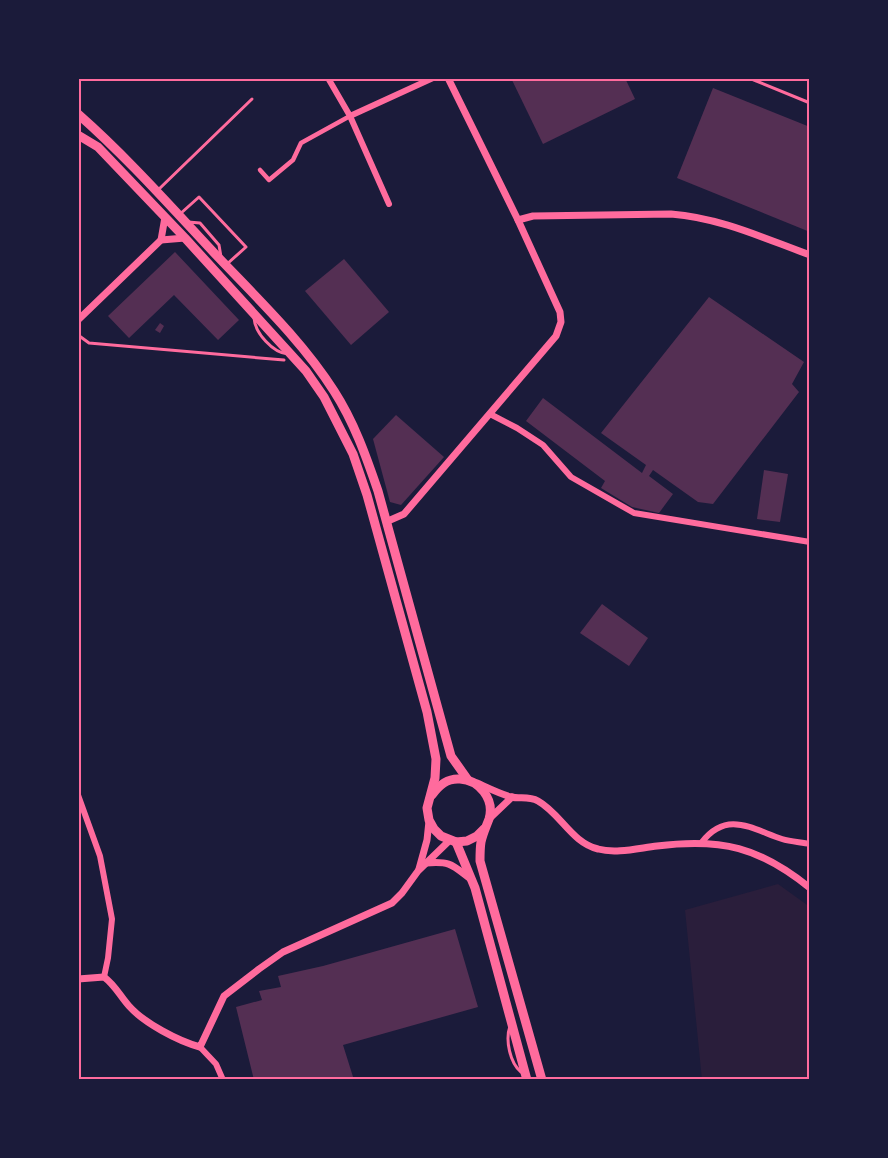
<svg xmlns="http://www.w3.org/2000/svg" width="888" height="1158" font-family="'Noto Sans',sans-serif">
<rect width="100%" height="100%" fill="#1b1b3a"/>
<path fill="#2a1e3b" d="M 778,884 L 810,907 L 810,1080 L 702,1080 L 685,910 Z"/>
<g fill="#542f53">
<path d="M 511,78 L 625,78 L 635,99 L 543,144 Z"/>
<path d="M 713,88 L 810,127 L 810,232 L 677,178 Z"/>
<path d="M 175,252 L 239,320 L 218,340 L 174,295 L 129,338 L 108,316 Z"/>
<path d="M 344,259 L 389,312 L 351,345 L 305,291 Z"/>
<path d="M 709,297 L 804,362 L 792,384 L 799,392 L 713,504 L 698,502 L 653,470 L 649,476 L 673,494 L 659,513 L 632,507 L 601,488 L 605,481 L 526,421 L 543,398 L 642,473 L 646,465 L 601,433 Z"/>
<path d="M 160,323 L 164,326 L 160,333 L 155,330 Z"/>
<path d="M 396,415 L 444,457 L 401,505 L 390,502 L 373,439 Z"/>
<path d="M 764,470 L 788,474 L 780,522 L 757,519 Z"/>
<path d="M 602,604 L 648,638 L 629,666 L 580,633 Z"/>
<path d="M 455,929 L 478,1007 L 343,1045 L 354,1080 L 254,1080 L 236,1007 L 262,1000 L 259,991 L 281,987 L 278,976 L 323,966 Z"/>
</g>
<g fill="none" stroke-linecap="round" stroke-linejoin="round">
<g stroke="#ff6b9d" stroke-width="3">
<path d="M 749,78 L 810,103"/>
<path d="M 158,190 L 252,99"/>
<path d="M 180,214 L 199,197 L 246,247 L 227,264"/>
<path d="M 188,222 L 200,223 L 219,245 L 221,257"/>
<path d="M 254,318 C 255,333 273,353 288,354"/>
<path d="M 78,335 L 89,343 L 284,360"/>
<path d="M 510,1026 C 505,1040 510,1063 521,1072"/>
</g>
<path stroke="#ff6b9d" stroke-width="4.5" d="M 260,170 L 269,180 L 293,160 L 301,143 L 350,116"/>
<g stroke="#ff6b9d" stroke-width="6">
<path d="M 328,78 L 350,116 L 389,204"/>
<path d="M 350,116 L 433,78"/>
<path d="M 490,414 L 517,428 L 543,445 L 571,477 L 634,513 L 810,542"/>
<path d="M 78,795 L 100,856 L 112,919 L 108,958 L 104,977"/>
<path d="M 702,842 C 727,810 752,829 782,839 C 791,842 801,842 810,844"/>
<path d="M 200,1047 L 216,1064 L 223,1080"/>
</g>
<g stroke="#ff6b9d" stroke-width="7">
<path d="M 518,220 L 533,216 L 671,214 C 721,218 763,238 810,255"/>
<path d="M 161,240 L 165,217"/>
<path d="M 78,320 L 161,240 L 185,238"/>
<path d="M 388,521 L 404,514 L 556,336 L 561,322 L 560,312 L 518,220 L 448,78"/>
<path d="M 477,783 C 488,788 500,794 511,797 C 520,799 529,796 538,801 C 560,813 572,843 598,849 C 616,854 639,848 657,846 C 722,838 759,847 810,888"/>
<path d="M 489,819 L 512,797"/>
<path d="M 426,863 C 452,861 452,865 472,880"/>
<path d="M 419,869 L 427,840 L 429,821"/>
<path d="M 78,979 L 104,977 C 115,985 120,996 129,1006 C 144,1023 178,1041 200,1047 L 224,996 L 259,969 L 283,952 L 392,903 L 402,893 L 418,871 L 450,840"/>
</g>
<g stroke="#ff6b9d" stroke-width="9">
<path d="M 78,114 C 128,158 172,208 218,257 C 258,299 303,342 334,391 C 354,422 366,456 378,491 L 451,756 L 468,780"/>
<path d="M 78,135 L 98,147 L 185,238 L 306,371 L 324,397 L 353,454 L 367,495 L 427,712 L 436,759 L 435,778 L 427,808 L 429,820 L 434,829 L 441,836 L 456,842 L 467,841 L 477,836 L 484,829"/>
<path d="M 432,795 C 439,785 447,778 460,779 C 479,780 495,799 489,819 C 486,827 483,833 481,842 C 480,848 480,854 480,861 L 542,1080"/>
<path d="M 456,842 L 475,888 L 527,1080"/>
</g>
</g>
<rect width="888" height="1158" fill="none" stroke="#1b1b3a" stroke-width="159"/>
<rect x="80" y="80" width="728" height="998" fill="none" stroke="#ff6b9d" stroke-width="2"/>
</svg>
